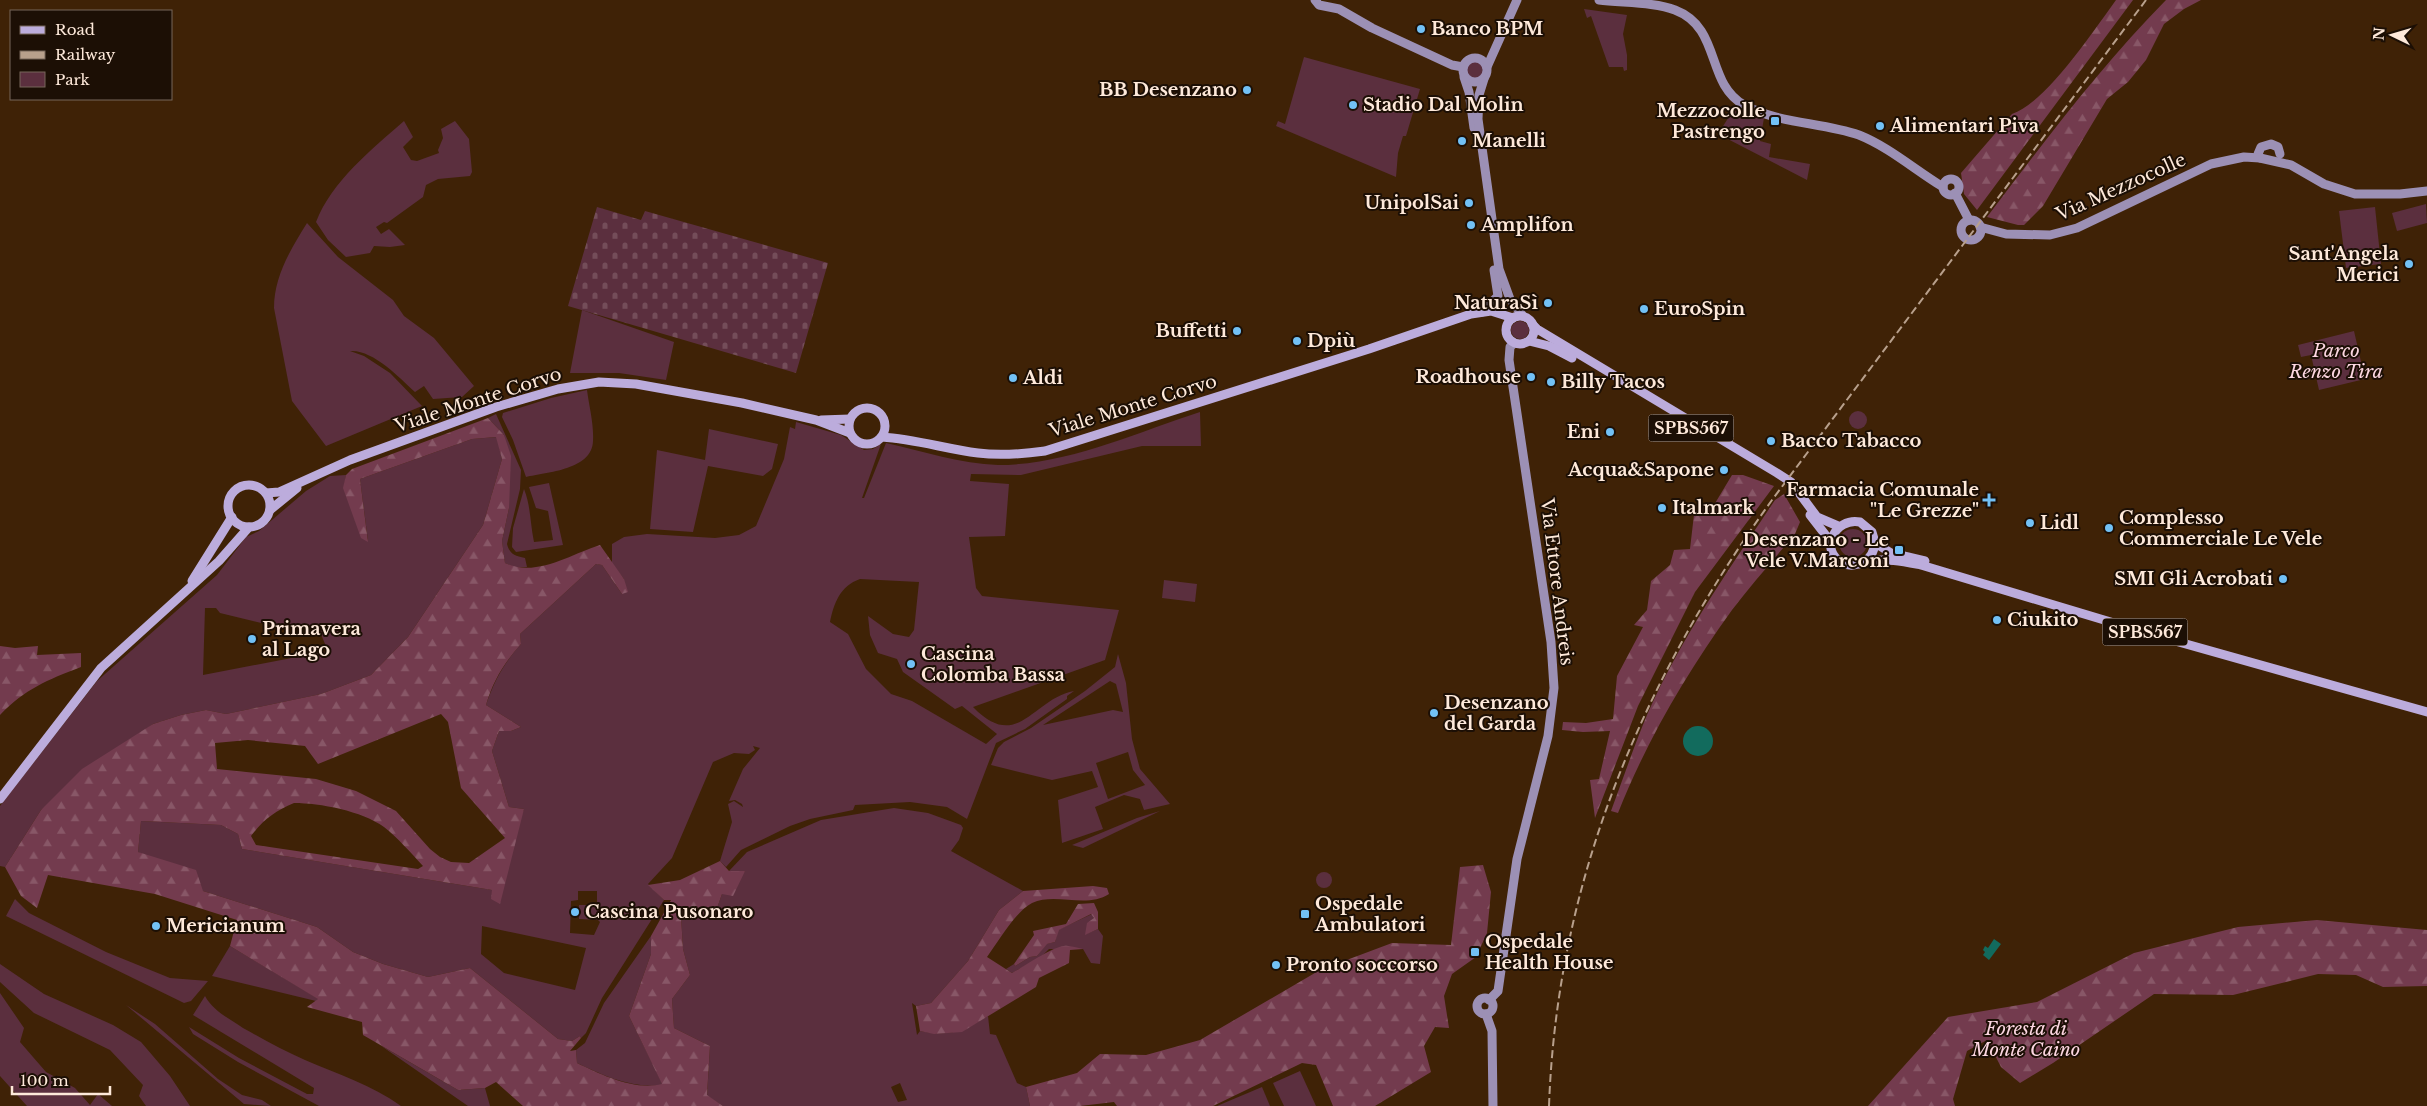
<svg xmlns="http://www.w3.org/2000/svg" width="2427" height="1106" font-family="'Libre Baskerville',serif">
<defs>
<pattern id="forest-firs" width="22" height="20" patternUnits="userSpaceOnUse" patternTransform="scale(1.25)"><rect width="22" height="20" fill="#733b4e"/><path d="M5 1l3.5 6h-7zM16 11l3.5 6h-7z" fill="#885767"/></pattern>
<pattern id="cemetery-stones" width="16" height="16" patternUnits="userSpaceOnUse" patternTransform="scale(1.25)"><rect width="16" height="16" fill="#5b2f3e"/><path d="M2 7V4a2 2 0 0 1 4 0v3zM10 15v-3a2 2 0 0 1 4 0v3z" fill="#744d59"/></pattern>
</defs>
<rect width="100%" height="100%" fill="#3f2206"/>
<g fill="#5b2f3e" fill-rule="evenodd">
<path d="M 1584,9 L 1627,15 L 1623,34 L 1627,55 L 1627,70 L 1624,71 L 1623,67 L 1609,67 L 1591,16 L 1587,18 Z"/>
<path d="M 1304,57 L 1420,89 L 1406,136 L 1403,136 L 1398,153 L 1396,177 L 1276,126 L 1278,121 L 1285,124 Z"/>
<path d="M 1475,61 L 1482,64 L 1483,75 L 1476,80 L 1471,78 L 1466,71 L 1469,63 Z"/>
<path d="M 1736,111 L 1764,118 L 1760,141 L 1771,144 L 1769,157 L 1810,164 L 1807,180 L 1718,134 L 1732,112 Z"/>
<path d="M 404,121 L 413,137 L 403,147 L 411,160 L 417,161 L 439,153 L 438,150 L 443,138 L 441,129 L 455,121 L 469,139 L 472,172 L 470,176 L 438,179 L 426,185 L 423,197 L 387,223 L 384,222 L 376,227 L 381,234 L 389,229 L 405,245 L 390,247 L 374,246 L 370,253 L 346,257 L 328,240 L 316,222 C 332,181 371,150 404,121 Z"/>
<path d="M 2426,204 L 2427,223 L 2397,231 L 2392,213 Z"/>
<path d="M 2375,207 L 2381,264 L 2346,268 L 2339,211 Z"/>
<path d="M 307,223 L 338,257 L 393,300 L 404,316 L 434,338 L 474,386 L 462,397 L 433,399 L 424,386 L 415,392 C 399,377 372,349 350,351 L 364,356 L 390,373 L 422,406 L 326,446 L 292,401 L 274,308 C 274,276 291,249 307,223 Z"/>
<path d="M 582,310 L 674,342 L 666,380 L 619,373 L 570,373 Z"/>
<circle cx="1520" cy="330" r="9"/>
<path d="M 2354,331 L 2365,379 L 2319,390 L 2311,355 L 2301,357 L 2298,345 Z"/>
<path d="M 587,390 C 589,406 594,424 593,441 C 592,470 547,472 526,477 L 513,440 L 502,417 L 503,413 L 551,398 Z"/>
<circle cx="1858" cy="420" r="9"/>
<path d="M 1200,412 L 1201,446 L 1142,446 L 1021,475 L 971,474 L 970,481 L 1009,484 L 1005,536 L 969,537 L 976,588 L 982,596 L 1119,610 L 1105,660 L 973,707 C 1018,753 1032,699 1074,691 L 1067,696 L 1067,699 L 1025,729 L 996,743 L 967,819 L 947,807 L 910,802 L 855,805 L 853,810 L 810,819 L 790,826 L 741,850 L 726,867 L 720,861 L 732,822 L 728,804 L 734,801 L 743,807 L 742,804 L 735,800 L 729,801 L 743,769 L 760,748 L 753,746 L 755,750 L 749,754 L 734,753 L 713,762 L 672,858 L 648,884 L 664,900 L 602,998 L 586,1033 L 581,1038 L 580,1036 L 572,1041 L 558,1039 L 470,968 L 428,977 L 383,964 L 353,952 L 317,927 L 203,891 L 138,852 L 141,821 L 221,825 L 238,834 L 242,849 L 492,890 L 524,809 L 509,807 L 492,751 L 499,731 L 511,731 L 521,727 L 486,705 C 494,681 504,663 521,644 L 520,634 L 596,564 L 602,565 L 622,594 L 624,579 L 612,564 L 612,544 L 624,537 L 647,534 L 715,538 L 739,535 L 756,526 L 784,459 L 790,427 L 795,429 L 796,422 L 841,435 L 864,450 L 873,449 L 881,444 L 862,498 L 864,498 L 886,443 C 923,451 961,464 998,465 C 1067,465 1135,433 1200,412 ZM 860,579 L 919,582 L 914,630 L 909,637 L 893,634 L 868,616 L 870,635 L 878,653 L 897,659 L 903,672 L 955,709 L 962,706 L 997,734 L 986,744 L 912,701 L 891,694 L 866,669 L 848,634 L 830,622 C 834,603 840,586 860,579 ZM 578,891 L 597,891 L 597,905 L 579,905 L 579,919 L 598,920 L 600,922 L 594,935 L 570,933 L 571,901 L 578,900 ZM 482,926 L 586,948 L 575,990 L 504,973 L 481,954 Z"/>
<path d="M 496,414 L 521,470 L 520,489 L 507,544 C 510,555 515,556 525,558 L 527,567 L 514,567 L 505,563 L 502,541 L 509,508 L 504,435 L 488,418 Z"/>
<path d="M 709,429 L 778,444 L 772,469 L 763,476 L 708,466 L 693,532 L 650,529 L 657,450 L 705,460 Z"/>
<path d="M 497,437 L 502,459 L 483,525 L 408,637 L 371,675 L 321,694 L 226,714 L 206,710 L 181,715 L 153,724 L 41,810 L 5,867 L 0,866 L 0,806 L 97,681 L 217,575 L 246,537 L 259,531 L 306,491 L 330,476 L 346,475 L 344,488 L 368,541 L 360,479 L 472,439 ZM 205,608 L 216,608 L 220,613 L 282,628 L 309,627 L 320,632 L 328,651 L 203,675 Z"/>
<path d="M 549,483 L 563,545 L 516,552 L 512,547 L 513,528 L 524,489 C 531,507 530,523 534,542 L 553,540 L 548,511 L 536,508 L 529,487 Z"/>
<circle cx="1853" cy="543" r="14"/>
<path d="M 1164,580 L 1197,584 L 1195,602 L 1162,598 Z"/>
<path d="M 1118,654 L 1126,683 L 1132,739 L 1140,769 L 1170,804 L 1144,810 L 1140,799 L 1124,795 L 1095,807 L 1103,829 L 1062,843 L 1058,800 L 1098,787 L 1092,771 L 1052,780 L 991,765 L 998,748 L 1004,742 L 1031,728 L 1085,691 L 1115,667 ZM 1110,681 L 1116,684 L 1123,712 L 1113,710 L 1043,725 ZM 1128,752 L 1133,770 L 1145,785 L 1108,799 L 1096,763 Z"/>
<path d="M 894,808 L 928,813 L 961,825 L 963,828 L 959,840 L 951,851 L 1023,891 L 999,910 L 968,961 L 931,1003 L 916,1006 L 912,1003 L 917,1035 L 920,1031 C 951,1037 962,1031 988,1016 L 990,1034 L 996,1035 L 1017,1083 L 1026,1087 L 1030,1106 L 723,1106 L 707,1096 L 710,1046 L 674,1028 L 672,999 L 690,975 L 683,949 L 681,915 L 717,908 L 722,894 L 745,871 L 729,871 L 747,852 L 821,820 ZM 900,1083 L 907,1100 L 898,1102 L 891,1087 Z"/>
<path d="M 1160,811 L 1083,848 L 1072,845 L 1137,818 Z"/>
<circle cx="1324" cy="880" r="8"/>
<path d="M 15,899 L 29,913 L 106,952 L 170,978 L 208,981 L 191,1001 L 184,1003 L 6,916 Z"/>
<path d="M 1092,914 L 1094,918 L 1086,934 L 1098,929 L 1103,936 L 1100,964 L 1091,963 L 1083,949 L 1049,949 L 1041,957 L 1012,973 L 1006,969 L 1014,964 L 1015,966 L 1030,957 L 1037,956 L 1046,944 L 1055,942 L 1058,930 Z"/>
<path d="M 651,936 L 651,954 L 629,1016 L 663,1085 C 633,1089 604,1076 577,1063 L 576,1050 L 585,1043 L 604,1003 Z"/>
<path d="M 230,946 L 319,999 L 316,1001 L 212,976 Z"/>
<path d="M 0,964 L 44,994 L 113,1025 L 141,1042 L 170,1076 L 190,1106 L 146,1106 L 139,1096 L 143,1085 L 110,1050 L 34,1013 L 0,982 Z"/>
<path d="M 0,993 L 24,1028 L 20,1042 L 46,1072 L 75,1088 L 90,1105 L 98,1094 L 112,1106 L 27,1106 L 0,1076 Z"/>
<path d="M 205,996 C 213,1011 230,1019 243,1028 C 263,1039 284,1051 305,1060 C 338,1074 372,1085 401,1106 L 319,1106 L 238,1062 L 193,1034 L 189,1027 L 239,1058 L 307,1094 L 313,1094 L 314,1088 L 193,1015 Z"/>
<path d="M 126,1005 L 155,1024 L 218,1079 L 242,1095 L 262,1100 L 271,1106 L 244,1104 Z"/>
<path d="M 380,1045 L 458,1090 L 485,1088 L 490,1106 L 468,1106 Z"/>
<path d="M 1300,1071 L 1316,1106 L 1284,1106 L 1273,1083 Z"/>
<path d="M 1262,1087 L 1270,1106 L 1217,1106 Z"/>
</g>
<g fill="url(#forest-firs)" fill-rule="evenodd">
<path d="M 2116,0 L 2133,0 L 1977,210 L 1964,194 L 1961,173 L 2012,114 C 2046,103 2094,30 2116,0 Z"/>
<path d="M 2166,0 L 2201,0 L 2184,9 L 2164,24 L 2146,60 L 2128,82 L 2107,99 L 2043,206 L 2024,225 L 2018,225 L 1987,217 C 2044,142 2100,67 2166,0 Z"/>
<path d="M 488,418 L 504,435 L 511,456 L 509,508 L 502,541 L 505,563 C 536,578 571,554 600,545 L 624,579 L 628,592 L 622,594 L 602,565 L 596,564 L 520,634 L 521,644 C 504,663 493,681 486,705 L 521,727 L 511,731 L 499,731 L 492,751 L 509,807 L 524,809 L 500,904 L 491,899 L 492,890 L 242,849 L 238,834 L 221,825 L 141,821 L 138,852 L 196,870 L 203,891 L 317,927 L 353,952 L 383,964 L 428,977 L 470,968 L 558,1039 L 572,1041 L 580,1036 L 581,1038 L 570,1051 L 576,1050 L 577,1063 C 602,1075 635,1091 662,1084 L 629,1016 L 651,954 L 651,936 L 671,900 L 664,900 L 648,885 L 680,880 L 720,861 L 729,871 L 745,871 L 733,896 L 722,894 L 717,908 L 681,916 L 683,949 L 690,975 L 672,999 L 674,1028 L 710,1046 L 707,1095 L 723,1106 L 523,1106 L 496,1082 L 485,1088 L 458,1090 L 363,1035 L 362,1022 L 307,1007 L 318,999 L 230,946 L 237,920 L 155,894 L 48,875 L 37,908 L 21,896 L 5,867 L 41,810 L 82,769 L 153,724 L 181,715 L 206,710 L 226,714 L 321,694 L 371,675 L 408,637 L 483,525 L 502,459 L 496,437 L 472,439 L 360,479 L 368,542 L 361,538 L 343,488 L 346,475 L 352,469 ZM 441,714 L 448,722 L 461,788 L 505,838 L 469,863 L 451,862 L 440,857 L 430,849 L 396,811 L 356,791 L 316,779 L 217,769 L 215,743 L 248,740 L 305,746 L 318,764 ZM 294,803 C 320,803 362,811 384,827 C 397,837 411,853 423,866 L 418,869 L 256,845 L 251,836 C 263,820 275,811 294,803 Z"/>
<path d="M 1732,475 L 1743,475 L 1774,486 L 1695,592 L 1638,706 L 1595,818 L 1590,780 L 1599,779 L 1610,731 L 1583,732 L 1562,730 L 1563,722 L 1586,723 L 1613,719 L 1617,676 L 1643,627 L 1634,625 L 1647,610 L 1651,581 L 1670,565 L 1674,550 L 1690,549 L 1695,506 L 1714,505 Z"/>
<path d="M 1784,494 L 1800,522 L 1795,534 C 1774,559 1752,584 1732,610 C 1686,674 1647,740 1618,813 L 1611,811 C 1623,779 1634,746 1647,715 C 1681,638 1729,569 1775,500 Z"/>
<path d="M 0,646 L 15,648 L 38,646 L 37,655 L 81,653 L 81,667 C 47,680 25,689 0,715 Z"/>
<path d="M 1483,865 L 1491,892 L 1487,933 L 1476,957 L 1452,974 L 1444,996 L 1449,1028 L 1435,1027 L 1424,1046 L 1431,1072 L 1375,1106 L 1333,1106 L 1316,1065 L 1302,1063 L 1213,1106 L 1117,1106 L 1114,1102 L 1080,1106 L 1030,1106 L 1026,1087 L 1077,1073 L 1100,1054 L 1146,1055 L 1200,1040 L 1320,970 L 1392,943 L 1451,945 L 1460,867 Z"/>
<path d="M 1093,886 L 1107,888 L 1109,894 C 1086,909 1056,892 1032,903 C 1016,911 998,942 987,957 L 1012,973 C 1025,966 1052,947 1064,946 C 1069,945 1077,948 1083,949 L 1070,950 L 1069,963 L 1039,978 L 1036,987 L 962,1032 L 934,1034 L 920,1031 L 916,1006 L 931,1003 L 968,961 L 999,910 L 1023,891 Z"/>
<path d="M 1094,903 L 1098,912 L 1098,929 L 1085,935 L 1087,923 L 1094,918 L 1091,914 L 1059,930 L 1055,942 L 1047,944 L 1037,956 L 1030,957 L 1015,966 L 1014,964 L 1034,935 L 1033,931 L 1066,924 L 1078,904 Z"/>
<path d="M 2317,920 L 2427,930 L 2427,986 L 2383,987 L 2356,975 L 2318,974 L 2233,995 L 2154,994 L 2053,1063 L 2020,1083 L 2001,1067 L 1987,1040 L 1967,1051 L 1953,1099 L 1955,1106 L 1868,1106 L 1948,1017 L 2037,1002 L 2134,953 L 2238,927 Z"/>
</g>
<path fill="url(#cemetery-stones)" d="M 597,207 L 641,220 L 645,211 L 828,263 L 796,373 L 568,306 Z"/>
<g fill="#126b5d">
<circle cx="1698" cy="741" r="15"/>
<path d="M 1994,939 L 2001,944 L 1989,960 L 1983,955 L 1985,952 L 1983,950 L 1985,946 L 1988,948 Z"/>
</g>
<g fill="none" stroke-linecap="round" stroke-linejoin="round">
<g stroke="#9c90b5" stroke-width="9">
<path d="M 1315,0 L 1319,5 L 1339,9 L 1372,28 L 1452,65 L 1463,67"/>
<path d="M 1599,0 C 1621,3 1655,2 1675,10 C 1722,28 1705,83 1744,105 C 1779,124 1822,122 1859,135 C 1889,147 1915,170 1943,187"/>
<circle cx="1475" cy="70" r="12"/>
<path d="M 1487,67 L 1517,0"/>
<path d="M 1464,77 L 1469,92 L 1474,128"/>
<path d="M 1484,79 L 1479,95 L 1478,119 L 1499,269 L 1510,299 L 1523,316"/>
<path d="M 2260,158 L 2258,154 L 2261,147 L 2271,144 L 2278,147 L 2280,154"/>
<circle cx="1951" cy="187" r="8"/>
<path d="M 1955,193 L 1969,220"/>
<circle cx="1971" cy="230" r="10"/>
<path d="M 1980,227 L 2006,234 L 2050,235 L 2077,228 L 2211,164 L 2244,157 L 2260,158 L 2291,165 L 2324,184 L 2355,194 L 2400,194 L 2427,191"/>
<path d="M 1482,312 L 1498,296 L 1494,270"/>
<circle cx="1485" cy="1006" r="8"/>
<path d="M 1489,1000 L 1498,991 L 1517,859 L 1548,736 L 1554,688 L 1551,642 L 1509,360 L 1510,347 L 1514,343"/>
<path d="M 1486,1014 L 1492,1031 L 1493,1106"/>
</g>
<g stroke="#bcacdc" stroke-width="9">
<circle cx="1520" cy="330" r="14"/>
<path d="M 1532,324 L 1537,329 L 1777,473 L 1791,482 L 1817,517 L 1838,526"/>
<path d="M 1529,341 L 1549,346 L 1572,358"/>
<circle cx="867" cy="426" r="18"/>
<path d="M 821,420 L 850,419"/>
<path d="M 882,437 C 915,439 946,449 978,453 C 1001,456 1023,454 1045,451 L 1369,349 L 1471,314 L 1491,311 L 1513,318"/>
<circle cx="249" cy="506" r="21"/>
<path d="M 266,493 L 279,492 L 350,460 L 496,407 L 558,389 L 599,382 L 636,384 L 742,403 L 816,420 L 850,433"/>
<path d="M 270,510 L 297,488"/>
<path d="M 1810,515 L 1831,542"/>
<path d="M 1875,543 L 1891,553 L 1925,561"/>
<path d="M 1863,563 C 1874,556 1877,545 1872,532 L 1860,522 C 1835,517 1818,551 1843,563 C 1852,568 1860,563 1870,561 C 1886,558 1905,562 1921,565 L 2154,635 L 2427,712"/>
<path d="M 192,581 L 232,517"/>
<path d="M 0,799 L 101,668 L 219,561 L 249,527"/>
</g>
<path stroke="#b8a08c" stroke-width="2" stroke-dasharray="8 4" stroke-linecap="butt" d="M 1549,1106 C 1557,881 1642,680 1772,500 L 2146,0"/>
</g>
<g fill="#72c1f5" stroke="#1c0f05" stroke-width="2">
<circle cx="1421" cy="29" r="5"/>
<circle cx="1247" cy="90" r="5"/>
<circle cx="1353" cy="105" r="5"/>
<rect x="1770" y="116" width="10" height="10" rx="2.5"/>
<circle cx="1880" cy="126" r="5"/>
<circle cx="1462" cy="141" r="5"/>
<circle cx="1469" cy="203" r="5"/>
<circle cx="1471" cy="225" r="5"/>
<circle cx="2409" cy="264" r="5"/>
<circle cx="1548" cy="303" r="5"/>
<circle cx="1644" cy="309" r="5"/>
<circle cx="1237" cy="331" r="5"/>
<circle cx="1297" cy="341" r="5"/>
<circle cx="1531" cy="377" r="5"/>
<circle cx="1013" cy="378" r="5"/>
<circle cx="1551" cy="382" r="5"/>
<circle cx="1610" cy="432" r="5"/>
<circle cx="1771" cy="441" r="5"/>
<circle cx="1724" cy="470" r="5"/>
<path d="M1986.5 492.5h5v5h5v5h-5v5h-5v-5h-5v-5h5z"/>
<circle cx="1662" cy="508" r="5"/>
<circle cx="2030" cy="523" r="5"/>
<circle cx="2109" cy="528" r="5"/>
<rect x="1894" y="545" width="10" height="10" rx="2.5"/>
<circle cx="2283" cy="579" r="5"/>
<circle cx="1997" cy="620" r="5"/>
<circle cx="252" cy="639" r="5"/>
<circle cx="911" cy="664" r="5"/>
<circle cx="1434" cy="713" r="5"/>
<circle cx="575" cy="912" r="5"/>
<rect x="1300" y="909" width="10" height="10" rx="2.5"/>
<circle cx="156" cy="926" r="5"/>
<rect x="1470" y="947" width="10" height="10" rx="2.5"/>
<circle cx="1276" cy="965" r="5"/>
</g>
<g text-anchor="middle" stroke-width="4" stroke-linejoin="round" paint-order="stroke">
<g fill="#1c0f05" stroke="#baa89a" stroke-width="1">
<rect x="1648.5" y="414.5" width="85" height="27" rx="4"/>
<rect x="2102.5" y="618.5" width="85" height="27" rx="4"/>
</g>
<g font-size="16" font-weight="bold" fill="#fee9da">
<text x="1691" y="434">SPBS567</text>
<text x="2145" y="638">SPBS567</text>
</g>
<g font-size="18" font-weight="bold" fill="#fee9da" stroke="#1c0f05" text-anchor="start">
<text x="1431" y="35">Banco BPM</text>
<text x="1237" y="96" text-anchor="end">BB Desenzano</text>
<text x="1363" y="111">Stadio Dal Molin</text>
<text x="1765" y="117" text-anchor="end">Mezzocolle<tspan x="1765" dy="21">Pastrengo</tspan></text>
<text x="1890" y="132">Alimentari Piva</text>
<text x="1472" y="147">Manelli</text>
<text x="1459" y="209" text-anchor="end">UnipolSai</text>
<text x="1481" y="231">Amplifon</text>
<text x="2399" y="260" text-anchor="end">Sant'Angela<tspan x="2399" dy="21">Merici</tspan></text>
<text x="1538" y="309" text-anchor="end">NaturaSì</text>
<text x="1654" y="315">EuroSpin</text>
<text x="1227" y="337" text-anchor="end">Buffetti</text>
<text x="1307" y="347">Dpiù</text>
<text x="1521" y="383" text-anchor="end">Roadhouse</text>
<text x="1023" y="384">Aldi</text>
<text x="1561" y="388">Billy Tacos</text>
<text x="1600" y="438" text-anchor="end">Eni</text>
<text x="1781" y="447">Bacco Tabacco</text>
<text x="1714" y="476" text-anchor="end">Acqua&amp;Sapone</text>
<text x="1979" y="496" text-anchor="end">Farmacia Comunale<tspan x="1979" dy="21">"Le Grezze"</tspan></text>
<text x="1672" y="514">Italmark</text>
<text x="2119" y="524">Complesso<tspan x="2119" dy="21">Commerciale Le Vele</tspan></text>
<text x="2040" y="529">Lidl</text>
<text x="1889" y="546" text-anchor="end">Desenzano - Le<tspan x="1889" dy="21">Vele V.Marconi</tspan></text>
<text x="2273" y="585" text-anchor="end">SMI Gli Acrobati</text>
<text x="2007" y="626">Ciukito</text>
<text x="262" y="635">Primavera<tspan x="262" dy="21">al Lago</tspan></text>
<text x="921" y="660">Cascina<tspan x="921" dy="21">Colomba Bassa</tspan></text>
<text x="1444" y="709">Desenzano<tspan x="1444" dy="21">del Garda</tspan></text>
<text x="1315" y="910">Ospedale<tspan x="1315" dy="21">Ambulatori</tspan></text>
<text x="585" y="918">Cascina Pusonaro</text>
<text x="166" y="932">Mericianum</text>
<text x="1485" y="948">Ospedale<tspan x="1485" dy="21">Health House</tspan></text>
<text x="1286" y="971">Pronto soccorso</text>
</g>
<g font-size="18" fill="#fee9da" stroke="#1c0f05">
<text transform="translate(2121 187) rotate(-24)" y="6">Via Mezzocolle</text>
<text transform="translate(478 400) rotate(-18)" y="6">Viale Monte Corvo</text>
<text transform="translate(1133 406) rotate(-17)" y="6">Viale Monte Corvo</text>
<text transform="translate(1557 582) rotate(83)" y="6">Via Ettore Andreis</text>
</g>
<g font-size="18" font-style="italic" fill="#fdd7e2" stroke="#1c0f05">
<text x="2336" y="357">Parco<tspan x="2336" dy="21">Renzo Tira</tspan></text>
<text x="2026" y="1035">Foresta di<tspan x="2026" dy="21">Monte Caino</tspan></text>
</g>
</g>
<rect x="10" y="10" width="162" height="90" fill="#1c0f05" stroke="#76665a"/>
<rect x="20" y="26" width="25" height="8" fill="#bcacdc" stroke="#76665a"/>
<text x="55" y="35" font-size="15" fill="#fee9da">Road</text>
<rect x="20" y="51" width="25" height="8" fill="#b8a08c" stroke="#76665a"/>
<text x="55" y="60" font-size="15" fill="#fee9da">Railway</text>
<rect x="20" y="72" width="25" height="15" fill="#5b2f3e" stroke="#76665a"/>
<text x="55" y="85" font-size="15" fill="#fee9da">Park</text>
<g transform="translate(2392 35) rotate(275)" stroke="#1c0f05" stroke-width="4" paint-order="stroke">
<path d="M0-4L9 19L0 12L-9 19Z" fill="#fee9da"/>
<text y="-8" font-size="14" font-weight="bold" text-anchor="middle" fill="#fee9da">N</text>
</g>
<path d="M12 1086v8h98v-8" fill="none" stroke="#fee9da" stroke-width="2.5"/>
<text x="20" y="1086" font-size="15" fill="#fee9da" stroke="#1c0f05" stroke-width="4" paint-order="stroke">100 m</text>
</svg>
